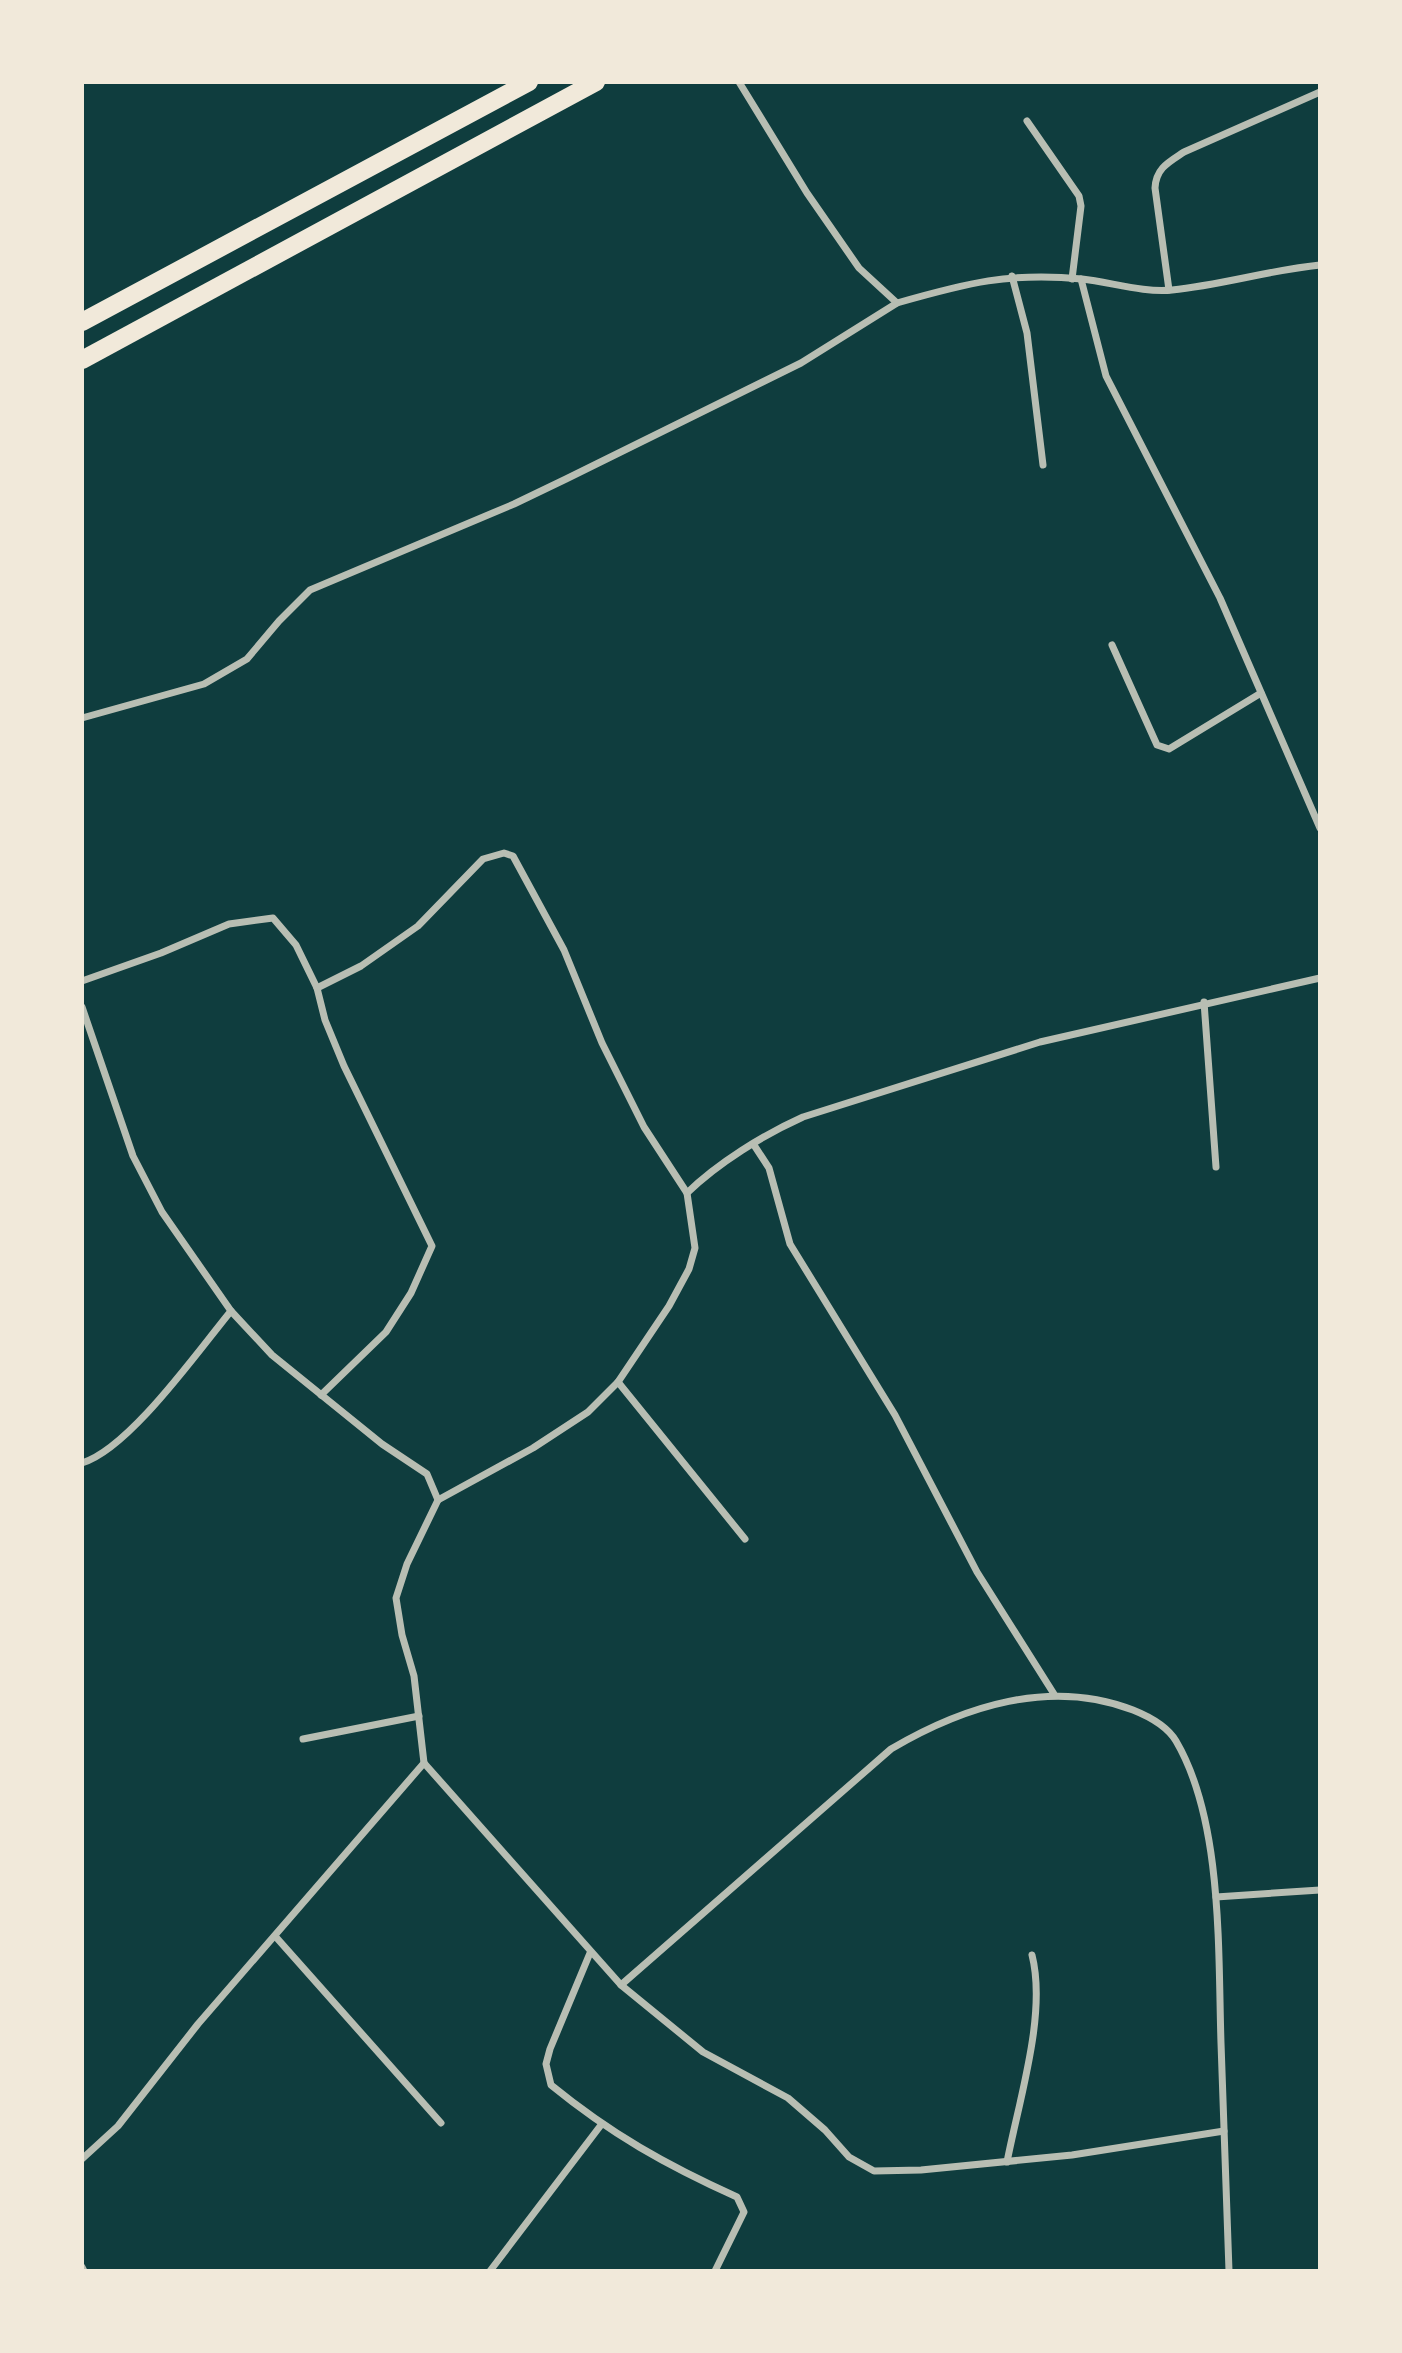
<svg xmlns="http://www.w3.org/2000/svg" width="1402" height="2353" font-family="Lato,sans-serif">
<rect width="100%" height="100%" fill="#0f3d3e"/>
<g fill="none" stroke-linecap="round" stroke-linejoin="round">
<g stroke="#b8beb3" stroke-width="7">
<path d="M 739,82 L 807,193 L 859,268 L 897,303 C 967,283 1009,272 1082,279 C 1110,282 1144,293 1172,290 C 1222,285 1270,270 1320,265"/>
<path d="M 1027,121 L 1079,196 L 1081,206 L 1072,279"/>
<path d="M 1012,276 L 1027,333 L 1043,465"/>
<path d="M 1081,279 L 1106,376 L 1220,598 L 1320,828"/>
<path d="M 1169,290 L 1155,188 C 1156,168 1169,162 1184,152 L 1320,92"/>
<path d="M 1112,645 L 1157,745 L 1169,749 L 1261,693"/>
<path d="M 82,718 L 204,684 L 247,659 L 279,621 L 310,590 L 514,504 L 566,479 L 801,363 L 897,303"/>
<path d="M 82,981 L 161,953 L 229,924 L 273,918 L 296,945 L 317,988 L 325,1020 L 344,1066 L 432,1246 L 411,1293 L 386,1332 L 321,1395"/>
<path d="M 317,988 L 361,966 L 418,926 L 483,859 L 504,853 L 513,856 L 564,950 L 602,1043 L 644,1127 L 687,1193 L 695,1248 L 689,1269 L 669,1306 L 618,1382 L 588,1412 L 533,1448 L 438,1500"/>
<path d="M 1204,1002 L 1216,1167"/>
<path d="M 82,1007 L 133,1156 L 162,1212 L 231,1311 L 272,1355 L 382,1444 L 427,1474 L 438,1500 L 407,1564 L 396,1598 L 402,1635 L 414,1676 L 424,1763 L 621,1985 L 703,2052 L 788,2098 L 825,2130 L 849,2157 L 874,2171 L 921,2170 L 1072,2155 L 1224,2131"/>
<path d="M 754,1145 L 769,1168 L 790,1244 L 895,1415 L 977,1572 L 1054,1694"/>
<path d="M 687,1193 C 718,1163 763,1135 803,1117 L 1040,1042 L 1320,978"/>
<path d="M 618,1382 L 745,1539"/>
<path d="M 82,1463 C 129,1449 198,1351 231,1311"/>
<path d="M 303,1739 L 419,1716"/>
<path d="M 1216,1897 L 1320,1890"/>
<path d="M 275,1936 L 441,2123"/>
<path d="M 590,1953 L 550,2049 L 546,2064 L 551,2085 C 611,2134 666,2165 737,2197 L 744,2212 L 715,2271"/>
<path d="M 621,1985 L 891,1749 C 964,1706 1051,1678 1133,1710 C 1148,1716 1167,1726 1176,1741 C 1223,1821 1218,1951 1221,2043 C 1223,2119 1226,2195 1229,2271"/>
<path d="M 82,2159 L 118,2126 L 198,2024 L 424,1763"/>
<path d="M 1007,2162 C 1019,2100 1047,2014 1032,1955"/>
<path d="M 82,2267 L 84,2271"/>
<path d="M 490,2271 L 601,2125"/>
</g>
<g stroke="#f1e9da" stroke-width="18">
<path d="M 82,322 L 529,82"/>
<path d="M 82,360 L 596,82"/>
</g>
</g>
<rect width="1402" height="2353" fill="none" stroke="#f1e9da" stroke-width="168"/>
</svg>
